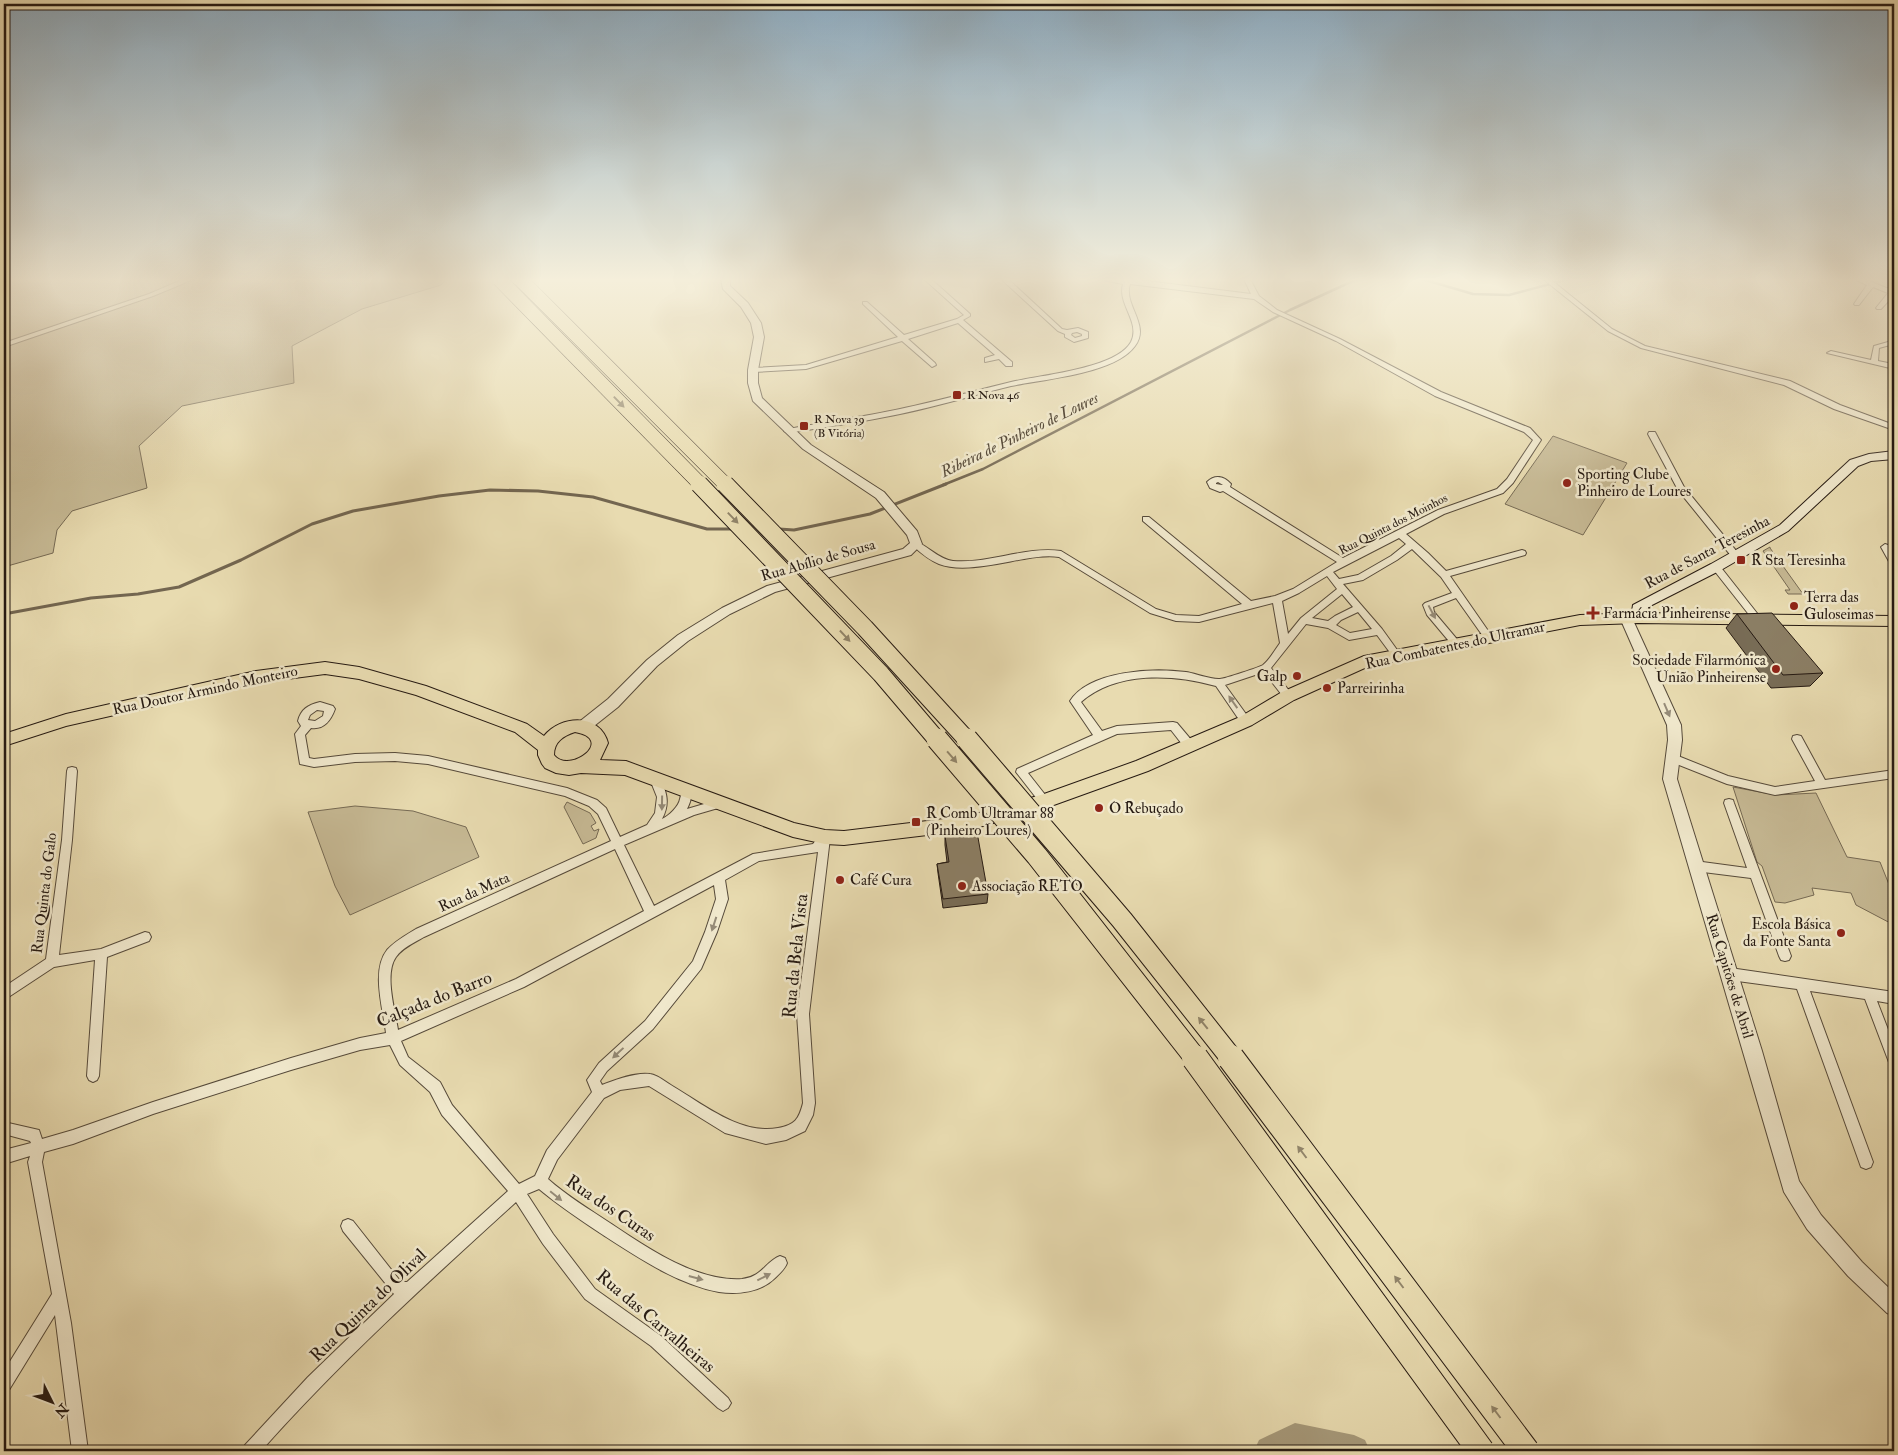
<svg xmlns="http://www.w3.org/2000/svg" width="1898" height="1455" font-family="'IM FELL Double Pica',serif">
<rect width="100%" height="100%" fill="#e8dbb0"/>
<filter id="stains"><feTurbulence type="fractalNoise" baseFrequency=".004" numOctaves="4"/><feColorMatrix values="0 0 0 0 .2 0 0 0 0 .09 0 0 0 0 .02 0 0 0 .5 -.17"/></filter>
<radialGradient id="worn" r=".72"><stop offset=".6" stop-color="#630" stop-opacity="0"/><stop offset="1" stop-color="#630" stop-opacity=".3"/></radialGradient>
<g fill="#c7ba95" stroke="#766a54">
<path d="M 4,279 L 447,279 L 441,285 L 362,309 L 292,346 L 294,383 L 182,406 L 139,446 L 147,488 L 72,511 L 57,530 L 53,553 L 4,567 Z"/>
<path d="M 1553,436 L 1627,463 L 1583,535 L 1505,504 Z"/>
<path d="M 1770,547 L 1770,548 L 1803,594 L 1788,594 L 1785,590 L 1790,590 L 1763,551 Z"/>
<path d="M 1733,787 L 1776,795 L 1816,793 L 1847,857 L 1880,862 L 1890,887 L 1894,892 L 1894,925 L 1856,905 L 1851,893 L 1812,888 L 1814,895 L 1785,903 L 1775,902 L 1762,866 L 1757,862 Z"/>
<path d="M 567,802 L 590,813 L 596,823 L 591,826 L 594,831 L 599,829 L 596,838 L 583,844 L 564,807 Z"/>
<path d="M 355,806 L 413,811 L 466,827 L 479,857 L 350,915 L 335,886 L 308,812 Z"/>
</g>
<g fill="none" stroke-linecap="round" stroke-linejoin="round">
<g stroke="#736650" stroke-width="2.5">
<path d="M 1422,279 L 1473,294 L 1509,295 L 1569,279"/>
<path d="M 943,485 L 983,469 L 1290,310 L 1357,279"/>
</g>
<g stroke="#736650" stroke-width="3">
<path d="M 779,529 L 794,530 L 870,514 L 946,484"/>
<path d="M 4,614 L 91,598 L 138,594 L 179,587 L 241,560 L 312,524 L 353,511 L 439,496 L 490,490 L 538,491 L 593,497 L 707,529 L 732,529"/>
</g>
<path fill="#a6997a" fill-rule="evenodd" d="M 1295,1423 L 1354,1435 L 1365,1440 L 1370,1451 L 1254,1451 L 1259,1440 Z"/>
<g stroke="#564a3a" stroke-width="2">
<g id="minor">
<path d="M 184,279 L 194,279 L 153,296 L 4,347 L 4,343 L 149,294 Z"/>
<path d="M 924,279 L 931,279 L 970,314 L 970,316 L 963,320 L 1012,362 L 1012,366 L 1006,366 L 999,359 L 985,362 L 985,358 L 995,355 L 958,323 L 908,339 L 935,363 L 936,365 L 932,367 L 902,341 L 806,369 L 753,372 L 749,370 L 753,368 L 806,365 L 898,337 L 863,304 L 863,302 L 867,302 L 904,335 L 957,319 L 964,315 Z"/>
<path d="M 1001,279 L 1008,279 L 1062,329 L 1067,330 L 1078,328 L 1088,332 L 1088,338 L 1074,342 L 1065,337 L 1065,334 L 1058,331 ZM 1077,332 L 1082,334 L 1082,336 L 1075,338 L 1071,335 L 1072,333 Z"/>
<path d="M 1098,279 L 1131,279 L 1251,294 L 1244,279 L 1250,279 L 1259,296 L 1277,310 L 1340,339 L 1441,392 L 1530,428 L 1541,440 L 1513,483 L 1503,493 L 1444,514 L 1406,534 L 1428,553 L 1446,571 L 1522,550 L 1525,551 L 1526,553 L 1525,555 L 1450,576 L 1491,635 L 1493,637 L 1491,639 L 1485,639 L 1456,598 L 1433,607 L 1434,612 L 1461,644 L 1456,647 L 1453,646 L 1427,615 L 1423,605 L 1425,603 L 1452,593 L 1441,577 L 1412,549 L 1397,560 L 1363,580 L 1343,584 L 1382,629 L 1400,654 L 1402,656 L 1400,658 L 1394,658 L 1377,635 L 1349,640 L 1328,628 L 1306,624 L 1271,668 L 1291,693 L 1293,696 L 1291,699 L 1285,699 L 1264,672 L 1225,685 L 1251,721 L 1250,724 L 1242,724 L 1216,686 C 1172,674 1117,671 1081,702 L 1102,731 L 1117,726 L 1173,722 L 1177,723 L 1193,742 L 1194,745 L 1193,748 L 1185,748 L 1171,730 L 1117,734 L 1028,773 L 1050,801 L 1049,804 L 1045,805 L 1041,804 L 1016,772 L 1017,769 L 1093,735 L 1072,704 L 1070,701 C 1090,670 1153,668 1186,672 C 1194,673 1212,680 1220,679 C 1224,679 1260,667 1263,665 C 1270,659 1275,650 1280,643 L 1273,603 L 1199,622 L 1176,621 L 1150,613 L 1059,557 C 1047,555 1036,557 1024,559 C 1000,563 962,573 939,564 C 929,560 921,553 913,546 L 912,544 L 913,542 C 922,540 938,560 953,561 C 989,564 1026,546 1061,551 L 1156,609 L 1176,615 L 1199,616 L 1242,604 L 1143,521 L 1143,517 L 1149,517 L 1251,601 L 1275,596 L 1293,589 L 1337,562 L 1223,491 L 1220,492 L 1210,488 L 1207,482 C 1215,474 1224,476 1231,484 L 1230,487 L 1343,558 L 1438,510 L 1497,489 L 1507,479 L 1533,440 L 1524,432 L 1435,396 L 1336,341 L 1273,312 L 1254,299 L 1130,284 C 1123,305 1151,325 1135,346 C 1115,374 1044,379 1011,386 C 974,395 938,406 900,414 C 863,422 825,427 788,433 L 784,431 L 788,429 C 825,422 863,417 900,409 C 937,401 974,391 1011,382 C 1040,375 1116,369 1131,342 C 1141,322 1117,304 1123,284 ZM 1218,482 L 1223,485 L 1222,485 L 1216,484 L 1216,483 ZM 1399,538 L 1406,544 L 1391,556 L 1358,575 L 1339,579 L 1333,572 ZM 1327,576 L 1337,589 L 1301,618 L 1288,634 L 1282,601 L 1299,593 ZM 1342,594 L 1353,607 L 1335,616 L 1328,621 L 1312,618 ZM 1358,612 L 1372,629 L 1350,633 L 1336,625 L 1341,620 Z"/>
<path d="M 1543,279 L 1550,279 L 1612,329 L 1645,346 L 1790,381 L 1840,405 L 1894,425 L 1894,430 L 1834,409 L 1784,385 L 1641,348 L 1608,331 Z"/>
<path d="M 1854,279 L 1864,279 L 1894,291 L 1894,295 L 1881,309 L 1877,309 L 1876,308 L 1888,293 L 1873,287 L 1859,305 L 1855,305 L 1854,304 L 1867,285 Z"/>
<path d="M 1888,342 L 1890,343 L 1890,345 L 1879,348 L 1878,361 L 1893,364 L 1893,368 L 1890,368 L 1827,353 L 1831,351 L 1871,360 L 1874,346 Z"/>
<path d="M 1649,432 L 1655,432 L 1684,487 L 1738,553 L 1739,555 L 1738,557 L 1732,557 L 1678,490 L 1648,434 Z"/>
<path d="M 1885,544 L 1888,545 L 1894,556 L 1894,566 L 1891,565 L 1881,547 Z"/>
<path d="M 1716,564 L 1719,565 L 1760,617 L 1762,619 L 1760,621 L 1754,621 L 1713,569 L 1712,567 Z"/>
<path d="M 320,702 L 333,706 L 335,709 C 331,720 324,730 311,728 L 305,735 L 309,758 L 314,759 L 355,754 L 395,753 L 428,756 L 567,788 L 597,800 L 606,808 L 620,837 L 647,825 L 655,813 L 657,797 L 649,777 L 650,774 L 658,774 C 666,790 671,802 662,819 C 669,816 679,806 680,799 C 682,794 680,791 681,786 L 689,786 C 693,794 691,801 687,809 L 721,799 L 725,800 L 726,803 L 725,806 L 694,815 L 624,845 L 654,906 L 753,854 L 813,844 C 818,838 821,831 829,834 L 830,838 L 809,1014 L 815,1103 L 813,1115 L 805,1131 L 786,1140 L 766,1144 L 725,1133 L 649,1086 L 620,1090 L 604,1098 L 557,1160 L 548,1179 C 567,1196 589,1209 610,1223 C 646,1247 696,1282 742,1279 C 762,1277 765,1262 780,1256 L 785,1258 L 787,1263 C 785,1269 780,1273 775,1278 C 761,1292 738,1295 719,1292 C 676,1284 636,1256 600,1233 C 579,1219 558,1205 539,1189 L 527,1194 L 553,1234 L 595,1289 L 661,1336 L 728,1398 L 731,1403 L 728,1408 L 723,1411 L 718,1408 L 651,1346 L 585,1299 L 543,1244 L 516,1202 C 428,1282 340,1362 261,1451 L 243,1451 L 245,1445 L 308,1377 L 394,1294 L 343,1231 L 341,1226 L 343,1221 L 348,1219 L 353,1221 L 401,1282 L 407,1282 L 508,1191 L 442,1115 L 430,1092 L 400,1065 L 390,1045 L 360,1050 L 291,1070 L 153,1114 L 73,1144 L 44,1152 L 42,1162 L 71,1323 L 88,1451 L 72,1451 L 55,1315 L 9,1390 L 4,1392 L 4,1371 L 52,1294 L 28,1162 L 30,1156 L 4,1164 L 4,1150 L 31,1143 L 30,1141 L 4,1134 L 4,1122 L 39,1130 L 42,1139 L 73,1130 L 153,1102 L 291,1058 L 360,1038 L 386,1033 C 383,1009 371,970 387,950 C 395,941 406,935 416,929 L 611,841 L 598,814 L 589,806 L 565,796 L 428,764 L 395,761 L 355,762 L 314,767 L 300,764 L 295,734 L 301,726 L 298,721 C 301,709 308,705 320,702 ZM 317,710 L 324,711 L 323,716 L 315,721 L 308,720 L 310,715 ZM 615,849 L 644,911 L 516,979 L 398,1030 C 395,1010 384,974 396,957 C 402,948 415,942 424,937 ZM 818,852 L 797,1014 L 803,1103 C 799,1119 795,1125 778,1128 C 741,1135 704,1105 674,1087 C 667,1083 658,1075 650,1074 C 637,1072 614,1080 602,1085 L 600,1081 L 607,1071 L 653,1029 L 701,969 L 717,932 L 728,899 L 725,880 L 759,861 ZM 714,885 L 716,899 L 705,932 L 693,961 L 645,1021 L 599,1063 L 587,1080 L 592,1092 L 547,1150 L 535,1176 L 519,1184 L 452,1105 L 440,1082 L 408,1057 L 401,1041 L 524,987 Z"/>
<path d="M 1797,735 L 1801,736 L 1825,780 L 1894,770 L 1894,778 L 1775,795 L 1727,784 L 1669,761 L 1668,758 L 1669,755 L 1673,754 L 1728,776 L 1775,787 L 1815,781 L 1792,739 L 1793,736 Z"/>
<path d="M 72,767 L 76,768 L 77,771 L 72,840 L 59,955 L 101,949 L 145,932 L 149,933 L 151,937 L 149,941 L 107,957 L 99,1076 L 97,1080 L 93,1082 L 89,1080 L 87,1076 L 95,960 L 54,967 L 4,1000 L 4,987 L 46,959 L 62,840 L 67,771 L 68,768 Z"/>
<path d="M 1729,799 L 1733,800 L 1734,803 L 1791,956 L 1789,960 L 1785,961 L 1781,960 L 1779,956 L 1751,878 L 1695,871 L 1691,869 L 1689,866 L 1691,863 L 1695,861 L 1747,868 L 1724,803 L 1725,800 Z"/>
<path d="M 1730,968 L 1894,992 L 1894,1004 L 1877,1001 L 1894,1045 L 1894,1067 L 1890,1065 L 1865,999 L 1810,991 L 1873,1162 L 1871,1167 L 1866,1169 L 1861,1167 L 1797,989 L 1730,980 L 1726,978 L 1724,974 L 1726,970 Z"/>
</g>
</g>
<g stroke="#564a3a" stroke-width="2">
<g id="tertiary">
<path d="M 721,279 L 730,279 L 730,286 L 748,303 L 761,323 L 764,337 L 758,370 L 758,383 L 762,398 L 811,445 L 884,492 L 917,531 L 922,544 L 911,555 L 775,592 L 730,614 L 688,641 L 657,666 L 618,707 L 589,730 L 584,731 L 579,730 L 577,726 L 579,722 L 608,699 L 647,660 L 678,635 L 722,608 L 767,586 L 903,549 L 910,543 L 907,535 L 876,498 L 803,449 L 753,401 L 748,383 L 748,370 L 754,337 L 751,323 L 741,307 L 723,289 Z"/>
<path d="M 1626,614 L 1630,615 L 1632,618 L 1681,725 L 1682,740 L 1677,779 L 1762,1051 L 1799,1181 L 1821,1215 L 1862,1262 L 1894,1293 L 1894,1316 L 1887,1313 L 1848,1276 L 1807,1229 L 1784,1192 L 1663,779 L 1668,740 L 1667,725 L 1620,618 L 1622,615 Z"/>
</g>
</g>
<g stroke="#261a12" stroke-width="2">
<path id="secondary" d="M 1894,451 L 1894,459 L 1871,461 L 1858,466 L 1788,531 L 1721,570 L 1650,606 L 1645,610 L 1643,621 L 1633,621 L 1631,618 L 1633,605 L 1711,564 L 1780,525 L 1850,460 L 1869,454 Z"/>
</g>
<g stroke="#261a12" stroke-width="2">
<path id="primary" d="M 1638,613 L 1894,616 L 1894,626 L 1638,623 L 1580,625 L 1367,667 L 1294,700 L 1252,725 L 1148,771 L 1051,806 L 969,830 L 844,845 L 825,844 L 793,837 L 625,775 L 581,773 L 569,775 L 556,773 L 545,768 L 542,764 L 538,755 L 538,750 L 515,732 L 416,695 L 359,679 L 325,674 L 256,683 L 66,726 L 4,746 L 4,734 L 66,714 L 256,671 L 325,662 L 359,667 L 426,686 L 527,724 L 544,736 C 561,715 600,713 608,743 L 600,760 L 626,761 L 794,823 L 825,830 L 844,831 L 969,816 L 1044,794 L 1136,761 L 1240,717 L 1282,692 L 1364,656 L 1580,615 ZM 575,732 C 616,739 570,775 554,755 C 554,742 563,736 575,732 Z"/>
</g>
<use href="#minor" fill="#f0e8cc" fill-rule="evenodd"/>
<use href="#tertiary" fill="#f0e8cc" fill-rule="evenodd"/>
<use href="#secondary" fill="#f0e8cc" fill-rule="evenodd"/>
<use href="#primary" fill="#e8dbb0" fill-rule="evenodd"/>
<g stroke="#261a12" stroke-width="15" stroke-linecap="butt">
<g id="motorway-bridge-far3">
<path d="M 499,279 L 701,485"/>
<path d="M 520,279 L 726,485"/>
</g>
</g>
<g stroke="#261a12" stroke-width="19" stroke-linecap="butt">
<g id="motorway-bridge-far2">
<path d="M 699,484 L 881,674 L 938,741"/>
<path d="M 725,484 L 865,628 L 968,741"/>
</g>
</g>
<g stroke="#261a12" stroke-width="23" stroke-linecap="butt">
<g id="motorway-bridge-far1">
<path d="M 937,739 L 1037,856 L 1196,1059"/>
<path d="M 967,739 L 1122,920 L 1232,1059"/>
</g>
</g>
<g stroke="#261a12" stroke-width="28" stroke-linecap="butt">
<g id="motorway-bridge">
<path d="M 1195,1058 L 1481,1451"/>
<path d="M 1231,1058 L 1526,1451"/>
</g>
</g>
<use href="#motorway-bridge-far3" stroke="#e8dbb0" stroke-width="14"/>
<use href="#motorway-bridge-far2" stroke="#e8dbb0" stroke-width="17"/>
<use href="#motorway-bridge-far1" stroke="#e8dbb0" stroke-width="21"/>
<use href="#motorway-bridge" stroke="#e8dbb0" stroke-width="26"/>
</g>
<g fill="#786c56" stroke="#261a12">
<path d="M 1737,614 L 1823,673 L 1810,686 L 1771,688 L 1726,628 Z"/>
<path d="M 945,836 L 988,894 L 987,903 L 943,908 L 938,873 L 937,864 L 947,862 L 945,845 Z"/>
</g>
<g fill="#8b7e64" stroke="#261a12">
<path d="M 1772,613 L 1823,673 L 1783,675 L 1737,614 Z"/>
<path d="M 977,832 L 988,894 L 943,899 L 937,864 L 949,862 L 945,836 Z"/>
</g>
<defs><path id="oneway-solid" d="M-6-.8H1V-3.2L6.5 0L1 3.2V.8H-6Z" transform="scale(1.25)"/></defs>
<g fill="#918469">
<use href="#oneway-solid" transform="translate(619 402) rotate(46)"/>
<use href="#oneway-solid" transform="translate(733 518) rotate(46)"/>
<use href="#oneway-solid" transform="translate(845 636) rotate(47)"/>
<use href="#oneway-solid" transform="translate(952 757) rotate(49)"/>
<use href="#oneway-solid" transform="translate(1203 1023) rotate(-129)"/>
<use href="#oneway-solid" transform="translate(1302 1152) rotate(-127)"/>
<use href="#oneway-solid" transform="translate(1399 1282) rotate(-127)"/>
<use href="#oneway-solid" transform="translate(1496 1412) rotate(-127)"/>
</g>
<g fill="#958b78">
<use href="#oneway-solid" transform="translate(1432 612) rotate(62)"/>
<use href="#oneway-solid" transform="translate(1233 702) rotate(-125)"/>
<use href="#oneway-solid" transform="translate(1667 710) rotate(67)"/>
<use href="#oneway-solid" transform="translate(662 803) rotate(91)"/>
<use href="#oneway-solid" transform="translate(714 924) rotate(108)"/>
<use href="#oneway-solid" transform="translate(618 1053) rotate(137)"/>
<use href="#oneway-solid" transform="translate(556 1196) rotate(39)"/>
<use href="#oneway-solid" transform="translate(764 1277) rotate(-27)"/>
<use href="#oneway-solid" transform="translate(696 1278) rotate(15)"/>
</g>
<linearGradient id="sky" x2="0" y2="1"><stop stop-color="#8da9bc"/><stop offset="0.58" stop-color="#f5efdb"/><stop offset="1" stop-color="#f5efdb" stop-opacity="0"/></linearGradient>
<rect width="1898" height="483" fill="url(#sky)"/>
<g fill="#8f2418" stroke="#f0e8cc" stroke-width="2">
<rect x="952" y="390" width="10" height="10" rx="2.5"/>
<rect x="799" y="421" width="10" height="10" rx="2.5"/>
<circle cx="1567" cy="483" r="5"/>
<rect x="1736" y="555" width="10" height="10" rx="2.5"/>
<circle cx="1794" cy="606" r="5"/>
<path d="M1590.5 605.5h5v5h5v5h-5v5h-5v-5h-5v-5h5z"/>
<circle cx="1776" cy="669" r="5"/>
<circle cx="1297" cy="676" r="5"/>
<circle cx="1327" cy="688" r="5"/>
<circle cx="1099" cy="808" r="5"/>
<rect x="911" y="817" width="10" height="10" rx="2.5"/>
<circle cx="840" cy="880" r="5"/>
<circle cx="962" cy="886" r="5"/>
<circle cx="1841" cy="933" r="5"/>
</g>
<g text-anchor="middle" stroke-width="5" stroke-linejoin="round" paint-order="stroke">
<g font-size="12" fill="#261a12" stroke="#f0e8cc" text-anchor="start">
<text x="967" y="399">R Nova 46</text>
<text x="814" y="423">R Nova 39<tspan x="814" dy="14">(B Vitória)</tspan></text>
</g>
<g font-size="12" fill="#261a12" stroke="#f0e8cc">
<text transform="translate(1393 524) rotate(-27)" y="4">Rua Quinta dos Moinhos</text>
</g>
<g font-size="15" fill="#261a12" stroke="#f0e8cc" text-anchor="start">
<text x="1577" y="479">Sporting Clube<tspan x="1577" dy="17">Pinheiro de Loures</tspan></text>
<text x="1751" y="565">R Sta Teresinha</text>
<text x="1804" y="602">Terra das<tspan x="1804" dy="17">Guloseimas</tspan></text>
<text x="1603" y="618">Farmácia Pinheirense</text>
<text x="1766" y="665" text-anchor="end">Sociedade Filarmónica<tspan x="1766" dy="17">União Pinheirense</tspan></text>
<text x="1287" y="681" text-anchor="end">Galp</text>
<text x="1337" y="693">Parreirinha</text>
<text x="1109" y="813">O Rebuçado</text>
<text x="926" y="818">R Comb Ultramar 88<tspan x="926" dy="17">(Pinheiro Loures)</tspan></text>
<text x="850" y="885">Café Cura</text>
<text x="972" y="891">Associação RETO</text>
<text x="1831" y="929" text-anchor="end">Escola Básica<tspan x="1831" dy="17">da Fonte Santa</tspan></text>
</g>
<g font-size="15" fill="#261a12" stroke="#f0e8cc">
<text transform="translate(1707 552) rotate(-28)" y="5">Rua de Santa Teresinha</text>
<text transform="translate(818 560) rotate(-16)" y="5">Rua Abílio de Sousa</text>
<text transform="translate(1455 645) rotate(-12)" y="5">Rua Combatentes do Ultramar</text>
<text transform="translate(205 690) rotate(-12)" y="5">Rua Doutor Armindo Monteiro</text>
<text transform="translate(474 892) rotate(-24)" y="5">Rua da Mata</text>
<text transform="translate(44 893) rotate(-83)" y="5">Rua Quinta do Galo</text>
<text transform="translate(1730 976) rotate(73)" y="5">Rua Capitões de Abril</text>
</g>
<g font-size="16" font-style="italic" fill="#594d3c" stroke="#f0e8cc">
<text transform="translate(1019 434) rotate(-26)" y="6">Ribeira de Pinheiro de Loures</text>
</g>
<g font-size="18" fill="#261a12" stroke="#f0e8cc">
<text transform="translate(795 956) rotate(-84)" y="6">Rua da Bela Vista</text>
<text transform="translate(434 999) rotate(-22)" y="6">Calçada do Barro</text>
<text transform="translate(611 1208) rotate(34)" y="6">Rua dos Curas</text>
<text transform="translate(368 1305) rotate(-44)" y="6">Rua Quinta do Olival</text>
<text transform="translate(656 1321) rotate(40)" y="6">Rua das Carvalheiras</text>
</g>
</g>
<rect width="1898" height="1455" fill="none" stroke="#e8dbb0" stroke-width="20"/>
<rect x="5" y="5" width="1888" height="1445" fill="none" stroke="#261a12" stroke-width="2.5"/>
<rect x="10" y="10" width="1878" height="1435" fill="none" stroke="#261a12"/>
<g transform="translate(52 1402) rotate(132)" stroke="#f0e8cc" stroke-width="4" paint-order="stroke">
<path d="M0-4L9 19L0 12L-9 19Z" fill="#261a12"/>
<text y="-8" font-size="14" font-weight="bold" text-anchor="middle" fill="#261a12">N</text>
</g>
<rect width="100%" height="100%" filter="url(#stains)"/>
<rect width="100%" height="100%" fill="url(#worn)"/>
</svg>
